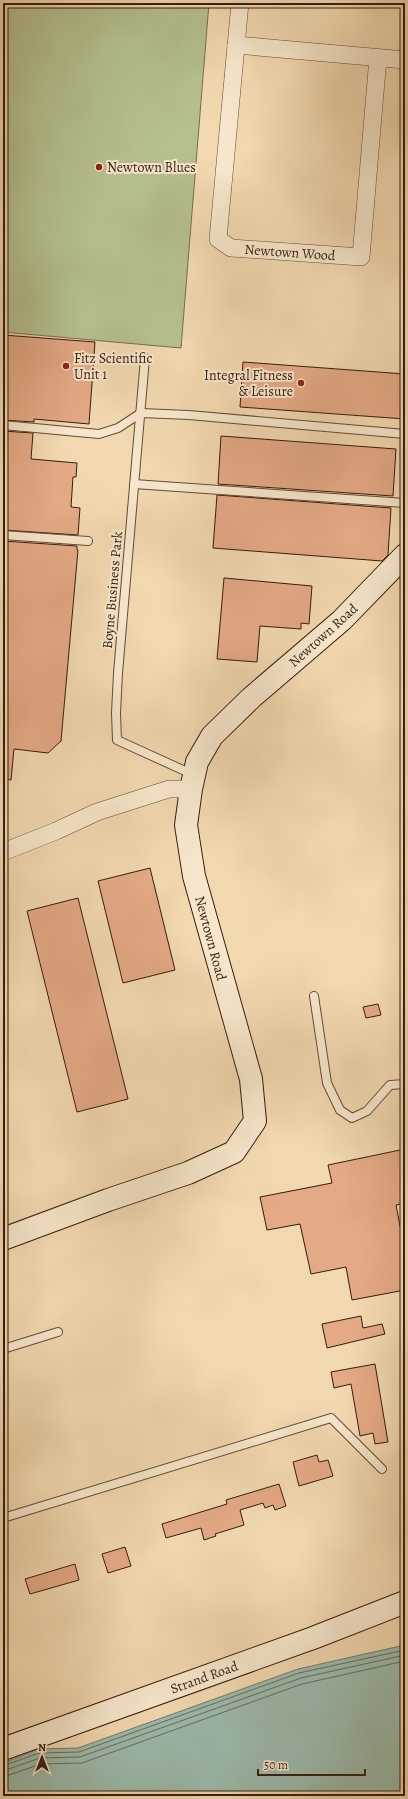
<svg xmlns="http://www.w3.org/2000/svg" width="408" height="1799" font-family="Alegreya,serif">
<rect width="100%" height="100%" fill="#f2d8af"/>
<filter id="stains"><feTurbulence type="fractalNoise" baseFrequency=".005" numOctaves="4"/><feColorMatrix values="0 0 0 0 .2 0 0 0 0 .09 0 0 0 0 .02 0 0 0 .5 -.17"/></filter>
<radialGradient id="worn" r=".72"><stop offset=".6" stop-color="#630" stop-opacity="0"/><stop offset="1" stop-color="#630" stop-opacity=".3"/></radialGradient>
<path fill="#b5c08f" stroke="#756e4f" d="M 3,3 L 209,3 L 181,348 L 3,332 Z"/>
<path fill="#9bbaab" stroke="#727b6d" d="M 405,1645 L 405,1796 L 3,1796 L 3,1763 L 38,1749 L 78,1748 L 298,1669 Z"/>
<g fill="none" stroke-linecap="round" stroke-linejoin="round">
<g stroke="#686b5d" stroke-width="1">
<path d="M 3,1766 L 39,1753 L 79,1752 L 299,1673 L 405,1650"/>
<path d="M 3,1771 L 40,1758 L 80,1757 L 301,1678 L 405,1655"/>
<path d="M 3,1777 L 41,1764 L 82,1763 L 302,1684 L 405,1661"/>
</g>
</g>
<g fill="#e4a985" stroke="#351c0f">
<path d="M 3,335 L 95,342 L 89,424 L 34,419 L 34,422 L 3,420 Z"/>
<path d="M 243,362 L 405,374 L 405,419 L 240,407 Z"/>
<path d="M 3,431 L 33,433 L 31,459 L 77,463 L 76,477 L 73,477 L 71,507 L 80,508 L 78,535 L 3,530 Z"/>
<path d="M 221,436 L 396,449 L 393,496 L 218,484 Z"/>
<path d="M 217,495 L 391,508 L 388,555 L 382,561 L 213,548 Z"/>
<path d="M 3,541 L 77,546 L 77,550 L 78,550 L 61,741 L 48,753 L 14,749 L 11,780 L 3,779 Z"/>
<path d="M 224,578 L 312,586 L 309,624 L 301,623 L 301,629 L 260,626 L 257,662 L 217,659 Z"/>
<path d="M 150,868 L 175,970 L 123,983 L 98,881 Z"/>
<path d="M 78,898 L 128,1099 L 77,1112 L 27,911 Z"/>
<path d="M 378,1004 L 381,1015 L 366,1018 L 363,1007 Z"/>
<path d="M 405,1149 L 405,1203 L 396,1205 L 405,1252 L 405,1290 L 352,1300 L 346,1267 L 311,1274 L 300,1224 L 267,1230 L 260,1197 L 332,1183 L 328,1165 Z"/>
<path d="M 361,1316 L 363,1328 L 382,1324 L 385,1334 L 327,1348 L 322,1324 Z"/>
<path d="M 375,1364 L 388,1442 L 375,1444 L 373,1433 L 360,1436 L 351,1384 L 334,1388 L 331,1372 Z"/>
<path d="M 317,1455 L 319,1462 L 328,1460 L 333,1476 L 299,1486 L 293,1462 Z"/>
<path d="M 279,1484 L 286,1506 L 275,1510 L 273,1505 L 265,1508 L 263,1503 L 240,1510 L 244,1525 L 215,1534 L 216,1536 L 204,1540 L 201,1528 L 166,1538 L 162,1524 L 227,1504 L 226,1500 Z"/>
<path d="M 125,1547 L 131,1566 L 108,1573 L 102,1554 Z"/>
<path d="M 75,1564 L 79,1580 L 30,1594 L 25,1579 Z"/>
</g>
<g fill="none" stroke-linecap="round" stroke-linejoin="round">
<g stroke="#644b37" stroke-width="10">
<g id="lane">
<path d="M 145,358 L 118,673 L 116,713 L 117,740 L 194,775"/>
<path d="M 3,425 L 99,434 L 118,428 L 141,413 L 189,415 L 405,434"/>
<path d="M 134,484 L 405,503"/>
<path d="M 3,535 L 88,541"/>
<path d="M 314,996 L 327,1083 L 340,1110 L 352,1118 L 367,1111 L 390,1085 L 405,1084"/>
<path d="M 3,1349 L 58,1332"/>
<path d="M 3,1518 L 331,1418 L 382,1469"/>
</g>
</g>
<g stroke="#644b37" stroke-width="18">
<g id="street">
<path d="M 240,3 L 218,239 L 231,248 L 361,257 L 378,58"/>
<path d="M 236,45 L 405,60"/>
<path d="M 3,852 L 56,831 L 97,812 L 169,789 L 191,789"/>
</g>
</g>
<g stroke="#351c0f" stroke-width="24">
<g id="secondary">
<path d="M 3,1239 L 108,1200 L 188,1173 L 234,1152 L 255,1121 L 251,1079 L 194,876 L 186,825 L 191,789 L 197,762 L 212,736 L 251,698 L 342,620 L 405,555"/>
<path d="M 3,1749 L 313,1638 L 405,1602"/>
</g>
</g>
<use href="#lane" stroke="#f7e6cb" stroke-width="8"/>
<use href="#street" stroke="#f7e6cb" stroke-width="17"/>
<use href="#secondary" stroke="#f7e6cb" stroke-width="22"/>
</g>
<g fill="#8f2418" stroke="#f7e6cb" stroke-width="1.5">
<circle cx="99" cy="167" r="4"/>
<circle cx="66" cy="366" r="4"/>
<circle cx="301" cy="383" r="4"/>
</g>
<g text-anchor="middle" stroke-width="4" stroke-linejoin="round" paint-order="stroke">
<g font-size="14" fill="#351c0f" stroke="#f7e6cb" text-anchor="start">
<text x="107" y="172">Newtown Blues</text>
<text x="74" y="363">Fitz Scientific<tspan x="74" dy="16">Unit 1</tspan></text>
<text x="293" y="380" text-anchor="end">Integral Fitness<tspan x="293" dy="16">&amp; Leisure</tspan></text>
</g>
<g font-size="14" fill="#351c0f" stroke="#f7e6cb">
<text transform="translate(290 252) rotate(4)" y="5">Newtown Wood</text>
<text transform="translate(112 590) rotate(-85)" y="5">Boyne Business Park</text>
<text transform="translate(323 635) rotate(-42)" y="5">Newtown Road</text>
<text transform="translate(211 938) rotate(75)" y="5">Newtown Road</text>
<text transform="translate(204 1677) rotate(-20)" y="5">Strand Road</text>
</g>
</g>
<rect width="408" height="1799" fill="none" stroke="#f2d8af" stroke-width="16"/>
<rect x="4" y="4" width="400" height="1791" fill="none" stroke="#351c0f" stroke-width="2"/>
<rect x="8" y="8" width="392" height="1783" fill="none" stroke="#351c0f"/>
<g transform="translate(42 1757)" stroke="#f7e6cb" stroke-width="3" paint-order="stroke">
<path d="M0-3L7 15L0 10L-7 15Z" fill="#351c0f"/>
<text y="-6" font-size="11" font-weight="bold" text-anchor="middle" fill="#351c0f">N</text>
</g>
<path d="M258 1769v6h107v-6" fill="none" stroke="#351c0f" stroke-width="2"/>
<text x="264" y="1769" font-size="12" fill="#351c0f" stroke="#f7e6cb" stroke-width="3" paint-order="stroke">50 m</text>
<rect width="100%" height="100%" filter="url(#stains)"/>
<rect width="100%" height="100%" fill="url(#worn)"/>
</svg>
